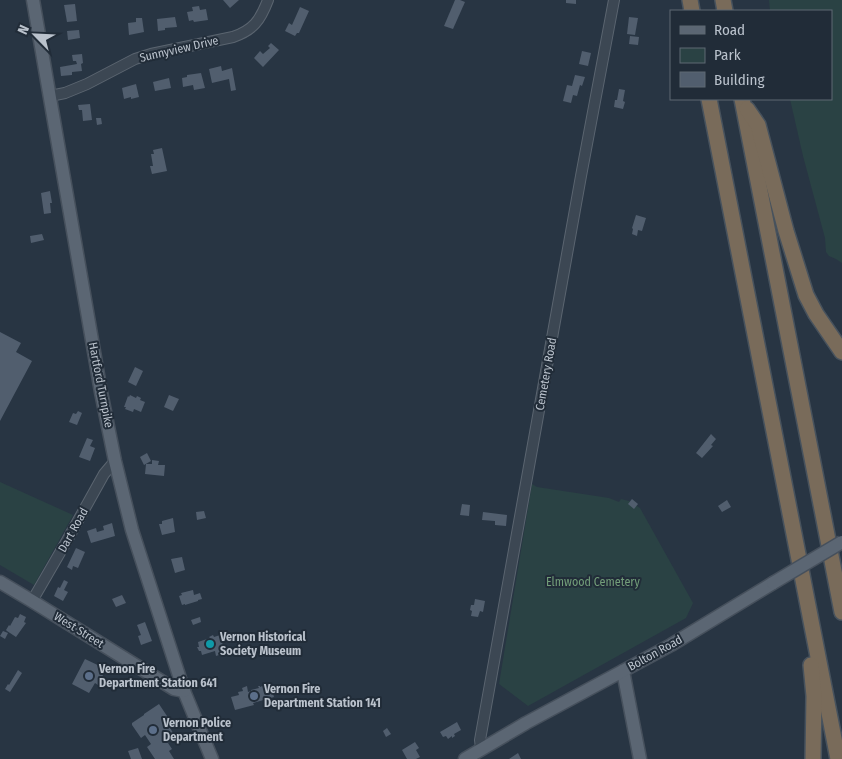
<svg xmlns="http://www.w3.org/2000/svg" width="842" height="759" font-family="'Fira Sans Condensed',sans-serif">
<rect width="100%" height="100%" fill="#283543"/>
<g fill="#2a4244">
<path d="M 769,0 L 842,0 L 842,263 L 836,259 L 829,256 L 826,252 L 825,238 L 803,156 L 790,99 L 831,99 L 831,11 L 770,11 Z"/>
<path d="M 0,482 L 73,515 L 34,585 L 0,565 Z"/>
<path d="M 532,484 L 537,487 L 609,498 L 619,502 L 621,499 L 629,501 L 640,508 L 693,603 L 686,618 L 528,706 L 499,684 Z"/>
</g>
<g fill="#515e6e">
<path d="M 223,0 L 239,0 L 230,8 Z"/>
<path d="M 455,0 L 460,0 L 465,2 L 453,29 L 444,26 Z"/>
<path d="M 566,0 L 576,0 L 576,4 L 566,3 Z"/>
<path d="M 75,4 L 77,21 L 67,22 L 64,5 Z"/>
<path d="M 199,6 L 200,10 L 206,9 L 208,20 L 194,22 L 193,20 L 189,21 L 187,12 L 193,11 L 192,7 Z"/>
<path d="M 300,7 L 309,11 L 299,33 L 297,33 L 295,36 L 285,31 L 289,23 L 292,25 Z"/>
<path d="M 175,17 L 177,27 L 165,28 L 165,30 L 158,31 L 157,19 Z"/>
<path d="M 629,17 L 638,18 L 635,35 L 627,34 Z"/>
<path d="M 136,18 L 142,18 L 144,32 L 129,35 L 128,23 L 136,22 Z"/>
<path d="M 79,30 L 80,38 L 68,40 L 67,31 Z"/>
<path d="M 630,36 L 639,37 L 638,45 L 629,44 Z"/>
<path d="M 271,43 L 279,50 L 263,67 L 254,58 L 260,51 L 263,54 L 270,48 L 268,46 Z"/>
<path d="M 582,51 L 591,53 L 588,66 L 579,64 Z"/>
<path d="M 82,54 L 83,63 L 81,64 L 82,71 L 72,72 L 72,75 L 61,76 L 60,67 L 77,64 L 76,61 L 73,61 L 72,55 Z"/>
<path d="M 221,66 L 222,71 L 232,68 L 236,90 L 231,91 L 229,79 L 212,83 L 209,69 Z"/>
<path d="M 201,73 L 205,88 L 194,90 L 193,85 L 183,87 L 182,78 L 187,77 L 187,75 Z"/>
<path d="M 575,75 L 585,77 L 582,86 L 580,85 L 577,96 L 573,95 L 571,103 L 563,101 L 567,85 L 572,86 Z"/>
<path d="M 169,78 L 171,88 L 155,91 L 153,82 Z"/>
<path d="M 136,84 L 139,97 L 131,99 L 131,97 L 124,99 L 122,88 Z"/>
<path d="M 619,89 L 625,90 L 623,101 L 625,102 L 623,109 L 614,107 L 615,100 L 617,100 Z"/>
<path d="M 90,104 L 92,120 L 83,121 L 82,110 L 79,110 L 78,105 Z"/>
<path d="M 96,118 L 101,118 L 102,124 L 97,125 Z"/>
<path d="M 162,148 L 167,171 L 152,174 L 150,166 L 153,166 L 151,154 L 154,154 L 153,150 Z"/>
<path d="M 50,191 L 52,203 L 50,203 L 51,213 L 44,214 L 41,193 Z"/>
<path d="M 636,215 L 646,218 L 642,231 L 638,230 L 637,236 L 632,234 L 633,229 L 632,228 Z"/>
<path d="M 42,234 L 44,240 L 31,243 L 30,236 Z"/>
<path d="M 0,332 L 21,343 L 16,352 L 32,361 L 0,421 Z"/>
<path d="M 135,367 L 143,371 L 136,386 L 128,382 Z"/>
<path d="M 130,395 L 136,398 L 137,396 L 141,398 L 140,400 L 145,402 L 141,412 L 134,409 L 133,412 L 125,409 L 126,407 L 124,407 L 128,396 L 129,397 Z"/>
<path d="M 169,395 L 179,399 L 173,411 L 164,407 Z"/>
<path d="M 78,411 L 82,413 L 77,425 L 69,422 L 73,413 L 76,414 Z"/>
<path d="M 711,434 L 716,439 L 711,445 L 713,446 L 702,458 L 696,453 Z"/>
<path d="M 87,438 L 93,440 L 90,446 L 95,448 L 90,461 L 79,457 Z"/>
<path d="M 147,453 L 151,461 L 144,465 L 140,457 Z"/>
<path d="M 152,460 L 159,461 L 158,465 L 165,465 L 164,476 L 145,474 L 146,464 L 152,464 Z"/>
<path d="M 632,499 L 638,504 L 634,509 L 628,504 Z"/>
<path d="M 727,500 L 731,507 L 722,512 L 718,506 Z"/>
<path d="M 462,504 L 470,505 L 469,516 L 460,515 Z"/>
<path d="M 204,511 L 206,518 L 197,520 L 196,512 Z"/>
<path d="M 483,512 L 507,515 L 506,526 L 495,525 L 495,521 L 482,520 Z"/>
<path d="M 173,518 L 175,532 L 162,535 L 159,524 L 162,524 L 162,521 Z"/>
<path d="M 112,523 L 115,536 L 91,543 L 87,531 L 96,528 L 97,532 L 104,530 L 103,526 Z"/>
<path d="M 76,548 L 85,552 L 78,568 L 73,566 L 72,570 L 67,567 Z"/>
<path d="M 182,557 L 185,570 L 175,573 L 171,559 Z"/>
<path d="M 64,580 L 68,582 L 64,590 L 68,592 L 63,601 L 54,596 L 58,587 L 60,588 Z"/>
<path d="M 193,590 L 194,595 L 200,593 L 202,599 L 198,600 L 198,601 L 185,605 L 185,604 L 182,605 L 179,596 L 182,595 L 181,593 Z"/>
<path d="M 122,595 L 126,603 L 116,607 L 112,599 Z"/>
<path d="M 475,599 L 485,601 L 483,612 L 480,611 L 478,617 L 471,616 L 472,611 L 470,610 L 471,605 L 474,605 Z"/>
<path d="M 20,614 L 26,617 L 24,622 L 26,623 L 16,637 L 7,631 L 6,630 L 9,625 L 10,626 L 15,617 L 18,618 Z"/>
<path d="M 200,617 L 201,622 L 193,625 L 191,620 Z"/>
<path d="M 145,622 L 152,641 L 141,645 L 138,636 L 141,635 L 137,625 Z"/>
<path d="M 3,631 L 8,633 L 5,639 L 0,636 Z"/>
<path d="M 213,635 L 214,637 L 220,635 L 225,653 L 216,656 L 215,651 L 202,655 L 201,651 L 199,651 L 197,647 L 199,647 L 198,642 L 210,638 L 209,637 Z"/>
<path d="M 85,659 L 106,669 L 98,685 L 95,683 L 89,693 L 72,684 Z"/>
<path d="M 18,670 L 22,673 L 10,692 L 5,689 L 8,684 L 9,685 Z"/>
<path d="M 270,683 L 274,697 L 253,703 L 254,705 L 235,710 L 231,697 L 239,695 L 238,692 L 243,691 L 242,688 L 247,686 L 248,692 L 251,691 L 251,690 L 259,688 L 258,686 L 260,686 L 260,687 Z"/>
<path d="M 159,704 L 169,719 L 166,721 L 176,738 L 168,743 L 172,749 L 169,751 L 174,759 L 155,759 L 147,747 L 151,744 L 145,735 L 141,738 L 132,725 L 132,723 L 144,715 L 144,714 Z"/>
<path d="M 457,722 L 461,730 L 454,734 L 455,736 L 452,738 L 452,736 L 448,739 L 446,736 L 443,737 L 440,732 Z"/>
<path d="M 387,728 L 391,734 L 386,737 L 383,731 Z"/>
<path d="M 415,742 L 419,748 L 416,750 L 420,757 L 416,759 L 407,759 L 402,750 Z"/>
<path d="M 138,748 L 142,759 L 131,759 L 128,751 Z"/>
<path d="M 518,753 L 521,759 L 509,759 Z"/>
</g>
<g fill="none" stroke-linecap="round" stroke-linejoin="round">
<g stroke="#5b6570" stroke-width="12">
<g id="minor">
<path d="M 50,96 L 65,93 L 87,84 L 135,59 L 151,54 L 233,37 C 253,30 260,21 268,0"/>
<path d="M 32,601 L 65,544 L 104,474 L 115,461"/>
<path d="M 481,748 L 480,740 L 581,176 L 614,0"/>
</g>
</g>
<g stroke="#46505c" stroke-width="15">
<g id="major">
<path d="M 33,0 L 101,392 L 115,461 L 132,530 L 184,691 L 212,759"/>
<path d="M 0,582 L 32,601 L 174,689 L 184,691"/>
<path d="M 623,671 L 640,759"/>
<path d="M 465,759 L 526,723 L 671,645 L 773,583"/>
</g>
</g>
<g stroke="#47525d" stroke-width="18">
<g id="highway">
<path d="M 690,0 L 692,11"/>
<path d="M 723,0 L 725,11"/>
<path d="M 709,99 L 838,759"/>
<path d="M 742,99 L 842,612"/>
<path d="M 747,109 L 758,125 L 786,231 L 806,295 L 816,314 L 842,352"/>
<path d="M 811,665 L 814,696 L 813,759"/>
</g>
</g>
<use href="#minor" stroke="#3c4753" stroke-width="10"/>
<use href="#major" stroke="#5b6673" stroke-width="12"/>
<use href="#highway" stroke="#796b5a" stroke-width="15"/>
<g stroke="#46505c" stroke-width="15" stroke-linecap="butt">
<path id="major-bridge" d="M 773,583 L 842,542"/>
</g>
<use href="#major-bridge" stroke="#5b6673" stroke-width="12"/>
</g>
<circle fill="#0f9aa8" stroke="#212c38" stroke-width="2" cx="210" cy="644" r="5"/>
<g fill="#5c6f8a" stroke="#212c38" stroke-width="2">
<circle cx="89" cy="676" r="5"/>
<circle cx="254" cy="696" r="5"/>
<circle cx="153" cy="730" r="5"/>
</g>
<g text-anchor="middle" stroke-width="4" stroke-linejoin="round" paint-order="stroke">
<g font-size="12" fill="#bac2cc" stroke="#212c38">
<text transform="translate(179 49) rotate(-13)" y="4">Sunnyview Drive</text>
<text transform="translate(546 374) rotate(-80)" y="4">Cemetery Road</text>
<text transform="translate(101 385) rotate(79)" y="4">Hartford Turnpike</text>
<text transform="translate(73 530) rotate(-61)" y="4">Dart Road</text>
<text transform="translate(79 630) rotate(32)" y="4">West Street</text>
<text transform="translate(655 653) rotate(-29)" y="4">Bolton Road</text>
</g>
<g font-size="12" fill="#729d79" stroke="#212c38">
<text x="593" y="586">Elmwood Cemetery</text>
</g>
<g font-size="12" font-weight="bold" fill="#bac2cc" stroke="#212c38" text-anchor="start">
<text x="220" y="641">Vernon Historical<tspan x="220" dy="14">Society Museum</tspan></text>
<text x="99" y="673">Vernon Fire<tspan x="99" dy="14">Department Station 641</tspan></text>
<text x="264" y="693">Vernon Fire<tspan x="264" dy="14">Department Station 141</tspan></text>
<text x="163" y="727">Vernon Police<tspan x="163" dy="14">Department</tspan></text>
</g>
</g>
<rect x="670" y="10" width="162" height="90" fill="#212c38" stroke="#5e6873"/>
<rect x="680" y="26" width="25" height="8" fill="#5b6673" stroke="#5e6873"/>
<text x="714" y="35" font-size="15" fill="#bac2cc">Road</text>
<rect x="680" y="48" width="25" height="15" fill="#2a4244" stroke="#5e6873"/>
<text x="714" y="60" font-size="15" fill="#bac2cc">Park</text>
<rect x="680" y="72" width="25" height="15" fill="#515e6e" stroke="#5e6873"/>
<text x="714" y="85" font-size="15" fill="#bac2cc">Building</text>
<g transform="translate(35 35) rotate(294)" stroke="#212c38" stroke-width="4" paint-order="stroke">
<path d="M0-4L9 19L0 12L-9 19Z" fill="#bac2cc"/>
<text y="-8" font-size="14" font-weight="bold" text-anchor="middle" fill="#bac2cc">N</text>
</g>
</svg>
